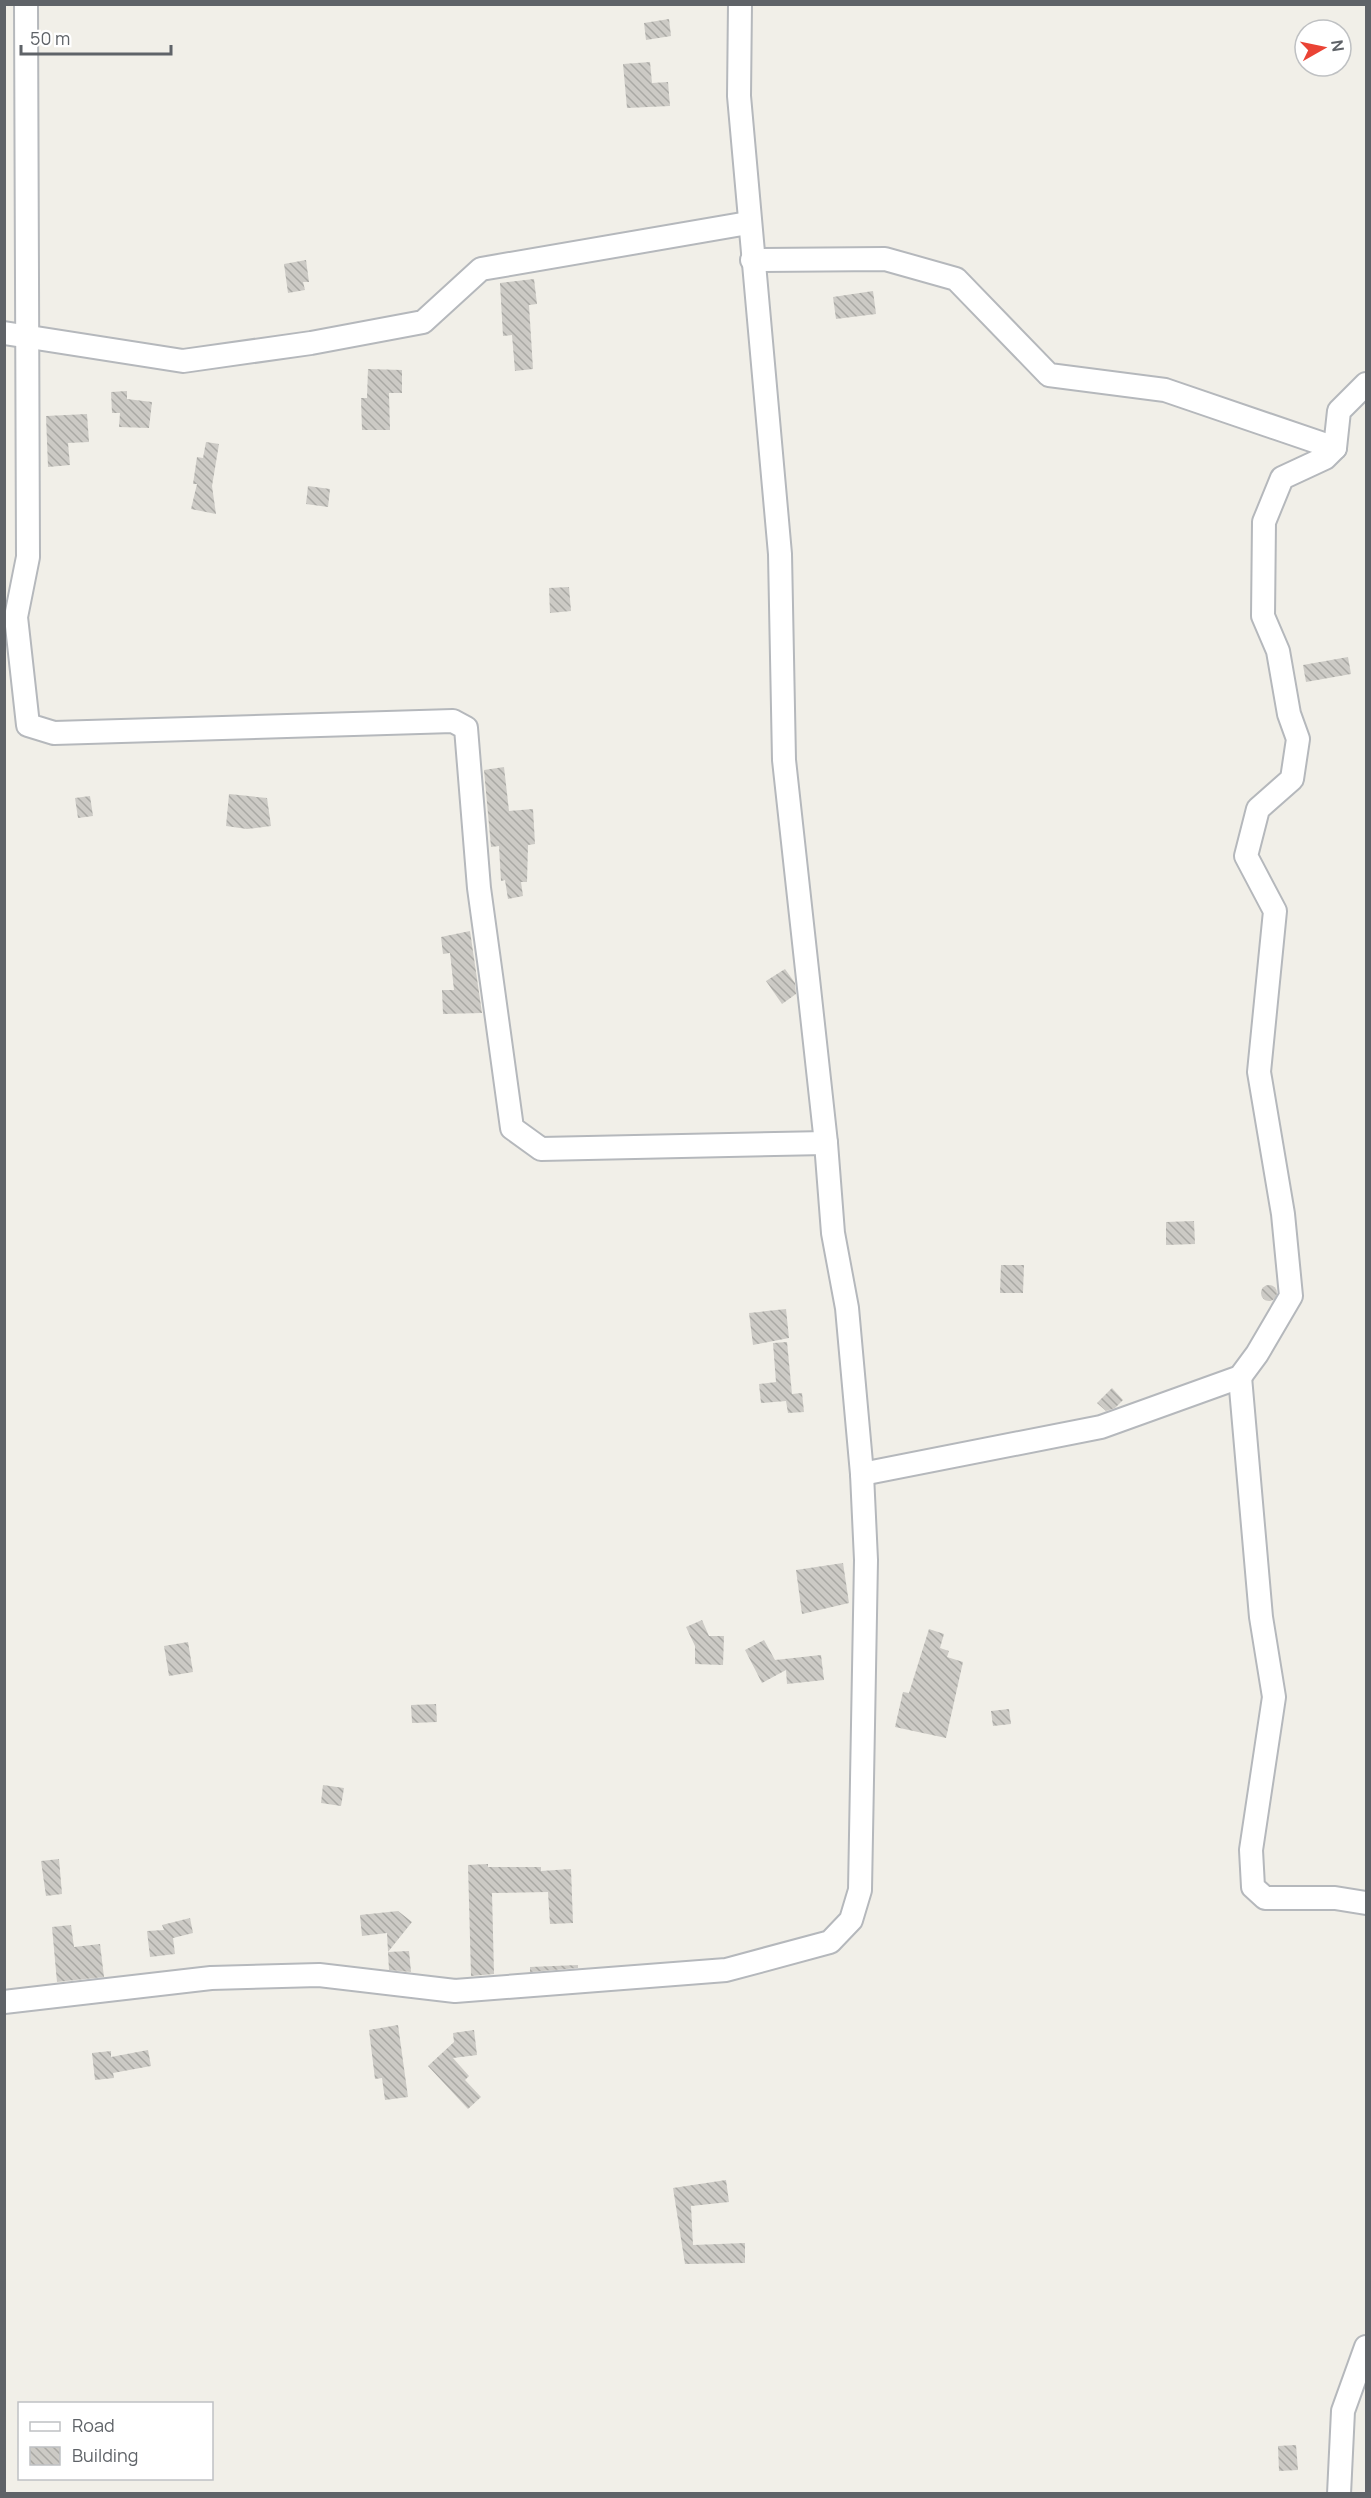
<svg xmlns="http://www.w3.org/2000/svg" width="1371" height="2498" font-family="Manrope,sans-serif">
<defs>
<pattern id="building-back-hatch" width="6" height="6" patternUnits="userSpaceOnUse" patternTransform="scale(1.5)"><rect width="6" height="6" fill="#cccac5"/><path d="M-1 5l2 2M0 0l6 6M5-1l2 2" fill="none" stroke="#a9a8a4"/></pattern>
</defs>
<rect width="100%" height="100%" fill="#f1efe8"/>
<g fill="url(#building-back-hatch)">
<path d="M 669,19 L 671,36 L 646,40 L 644,23 Z"/>
<path d="M 650,62 L 652,83 L 668,82 L 670,106 L 627,108 L 623,64 Z"/>
<path d="M 306,260 L 309,282 L 303,282 L 305,290 L 288,293 L 284,264 Z"/>
<path d="M 534,279 L 537,304 L 529,305 L 533,369 L 515,371 L 512,335 L 503,336 L 500,283 Z"/>
<path d="M 873,291 L 876,314 L 836,319 L 833,297 Z"/>
<path d="M 368,369 L 402,370 L 402,393 L 389,393 L 390,430 L 362,430 L 361,398 L 367,398 Z"/>
<path d="M 127,391 L 127,399 L 152,402 L 149,428 L 119,427 L 120,413 L 112,413 L 111,392 Z"/>
<path d="M 87,414 L 89,442 L 68,443 L 70,465 L 48,467 L 46,416 Z"/>
<path d="M 206,442 L 219,444 L 212,486 L 216,514 L 191,509 L 197,484 L 193,484 L 197,457 L 203,458 Z"/>
<path d="M 308,486 L 330,489 L 328,507 L 306,504 Z"/>
<path d="M 569,587 L 571,611 L 550,613 L 549,588 Z"/>
<path d="M 1348,657 L 1351,674 L 1306,682 L 1303,665 Z"/>
<path d="M 504,767 L 509,811 L 533,809 L 535,844 L 528,845 L 527,882 L 521,882 L 523,896 L 508,899 L 505,880 L 501,881 L 499,846 L 491,847 L 484,770 Z"/>
<path d="M 229,794 L 267,798 L 271,826 L 247,829 L 226,826 Z"/>
<path d="M 90,796 L 93,816 L 78,818 L 75,798 Z"/>
<path d="M 470,931 L 482,1013 L 443,1014 L 442,990 L 454,990 L 450,953 L 443,954 L 441,937 Z"/>
<path d="M 785,969 L 795,983 L 796,994 L 782,1004 L 766,981 Z"/>
<path d="M 1194,1221 L 1195,1244 L 1166,1245 L 1166,1222 Z"/>
<path d="M 1001,1265 L 1024,1265 L 1023,1293 L 1000,1293 Z"/>
<circle cx="1269" cy="1293" r="8"/>
<path d="M 786,1309 L 789,1338 L 753,1345 L 749,1313 Z"/>
<path d="M 787,1342 L 792,1394 L 802,1393 L 804,1412 L 788,1413 L 786,1401 L 761,1403 L 759,1384 L 776,1382 L 773,1343 Z"/>
<path d="M 1112,1388 L 1123,1400 L 1115,1408 L 1106,1411 L 1097,1403 Z"/>
<path d="M 843,1563 L 849,1603 L 802,1614 L 796,1570 Z"/>
<path d="M 702,1620 L 709,1636 L 724,1636 L 723,1665 L 695,1664 L 695,1646 L 686,1627 Z"/>
<path d="M 929,1629 L 944,1634 L 940,1648 L 949,1651 L 947,1657 L 963,1662 L 946,1738 L 895,1727 L 903,1692 L 909,1693 Z"/>
<path d="M 764,1640 L 775,1660 L 821,1655 L 824,1680 L 787,1684 L 786,1670 L 762,1683 L 745,1650 Z"/>
<path d="M 188,1642 L 193,1672 L 169,1676 L 164,1646 Z"/>
<path d="M 436,1704 L 437,1722 L 412,1723 L 411,1705 Z"/>
<path d="M 1009,1709 L 1011,1724 L 993,1726 L 991,1711 Z"/>
<path d="M 323,1785 L 344,1788 L 341,1806 L 321,1803 Z"/>
<path d="M 59,1859 L 62,1894 L 46,1896 L 41,1861 Z"/>
<path d="M 488,1864 L 488,1867 L 541,1867 L 541,1871 L 571,1869 L 573,1923 L 550,1924 L 548,1892 L 492,1893 L 494,1974 L 471,1976 L 468,1865 Z"/>
<path d="M 398,1911 L 412,1922 L 388,1952 L 409,1951 L 411,1972 L 389,1970 L 387,1933 L 362,1936 L 360,1915 Z"/>
<path d="M 190,1918 L 193,1933 L 173,1938 L 175,1954 L 150,1957 L 147,1931 L 164,1930 L 162,1925 Z"/>
<path d="M 71,1925 L 74,1947 L 100,1944 L 104,1977 L 57,1982 L 52,1927 Z"/>
<path d="M 578,1965 L 578,1968 L 530,1972 L 530,1967 Z"/>
<path d="M 398,2025 L 408,2097 L 385,2100 L 382,2078 L 375,2079 L 369,2030 Z"/>
<path d="M 474,2030 L 477,2055 L 453,2058 L 469,2076 L 465,2080 L 481,2097 L 468,2109 L 428,2066 L 454,2042 L 453,2033 Z"/>
<path d="M 148,2050 L 151,2066 L 113,2073 L 114,2078 L 95,2080 L 92,2053 L 111,2051 L 111,2057 Z"/>
<path d="M 726,2180 L 729,2202 L 691,2206 L 693,2245 L 745,2243 L 745,2263 L 685,2264 L 673,2188 Z"/>
<path d="M 1296,2445 L 1298,2470 L 1279,2471 L 1278,2446 Z"/>
</g>
<g fill="none" stroke-linecap="round" stroke-linejoin="round">
<g stroke="#b5b8bc" stroke-width="26">
<g id="street">
<path d="M 26,4 L 28,557 L 16,617 L 28,725 L 54,733 L 453,721 L 466,728 L 479,888 L 512,1128 L 541,1149 L 826,1143"/>
<path d="M 752,260 L 885,259 L 956,279 L 1049,375 L 1165,390 L 1335,448"/>
<path d="M 4,333 L 183,361 L 311,343 L 423,322 L 481,269 L 748,223"/>
<path d="M 1240,1377 L 1261,1617 L 1274,1697 L 1251,1850 L 1253,1887 L 1265,1898 L 1335,1898 L 1366,1903"/>
<path d="M 862,1474 L 1101,1427 L 1240,1377 L 1257,1354 L 1291,1296 L 1283,1214 L 1259,1072 L 1275,911 L 1246,856 L 1258,809 L 1292,779 L 1298,739 L 1289,714 L 1278,651 L 1263,616 L 1264,522 L 1282,478 L 1325,458 L 1335,448 L 1339,411 L 1366,384"/>
<path d="M 4,2002 L 211,1978 L 319,1975 L 455,1991 L 726,1970 L 830,1942 L 851,1920 L 860,1890 L 866,1560 L 862,1474 L 847,1308 L 833,1233 L 826,1143 L 784,760 L 780,554 L 739,96 L 740,4"/>
<path d="M 1339,2494 L 1343,2411 L 1366,2347"/>
</g>
</g>
<use href="#street" stroke="#fff" stroke-width="22"/>
</g>
<rect width="1371" height="2498" fill="none" stroke="#5f6368" stroke-width="12"/>
<rect x="18" y="2402" width="195" height="78" fill="#ffffff" stroke="#bfc1c3" stroke-width="1.5"/>
<rect x="30" y="2422" width="30" height="9" fill="#ffffff" stroke="#bfc1c3" stroke-width="1.5"/>
<text x="72" y="2432" font-size="18" fill="#5f6368">Road</text>
<rect x="30" y="2447" width="30" height="18" fill="url(#building-back-hatch)" stroke="#bfc1c3" stroke-width="1.5"/>
<text x="72" y="2462" font-size="18" fill="#5f6368">Building</text>
<g transform="translate(1323 48) rotate(81)"><circle r="28" fill="#ffffff" stroke="#bfc1c3" stroke-width="1.5"/>
<path d="M0-4.5L10 22L0 15L-10 22Z" fill="#ea4335"/>
<text y="-9" font-size="16" font-weight="bold" text-anchor="middle" fill="#5f6368">N</text>
</g>
<path d="M21 45v9h150v-9" fill="none" stroke="#5f6368" stroke-width="3"/>
<text x="30" y="45" font-size="18" fill="#5f6368" stroke="#ffffff" stroke-width="4.5" paint-order="stroke">50 m</text>
</svg>
